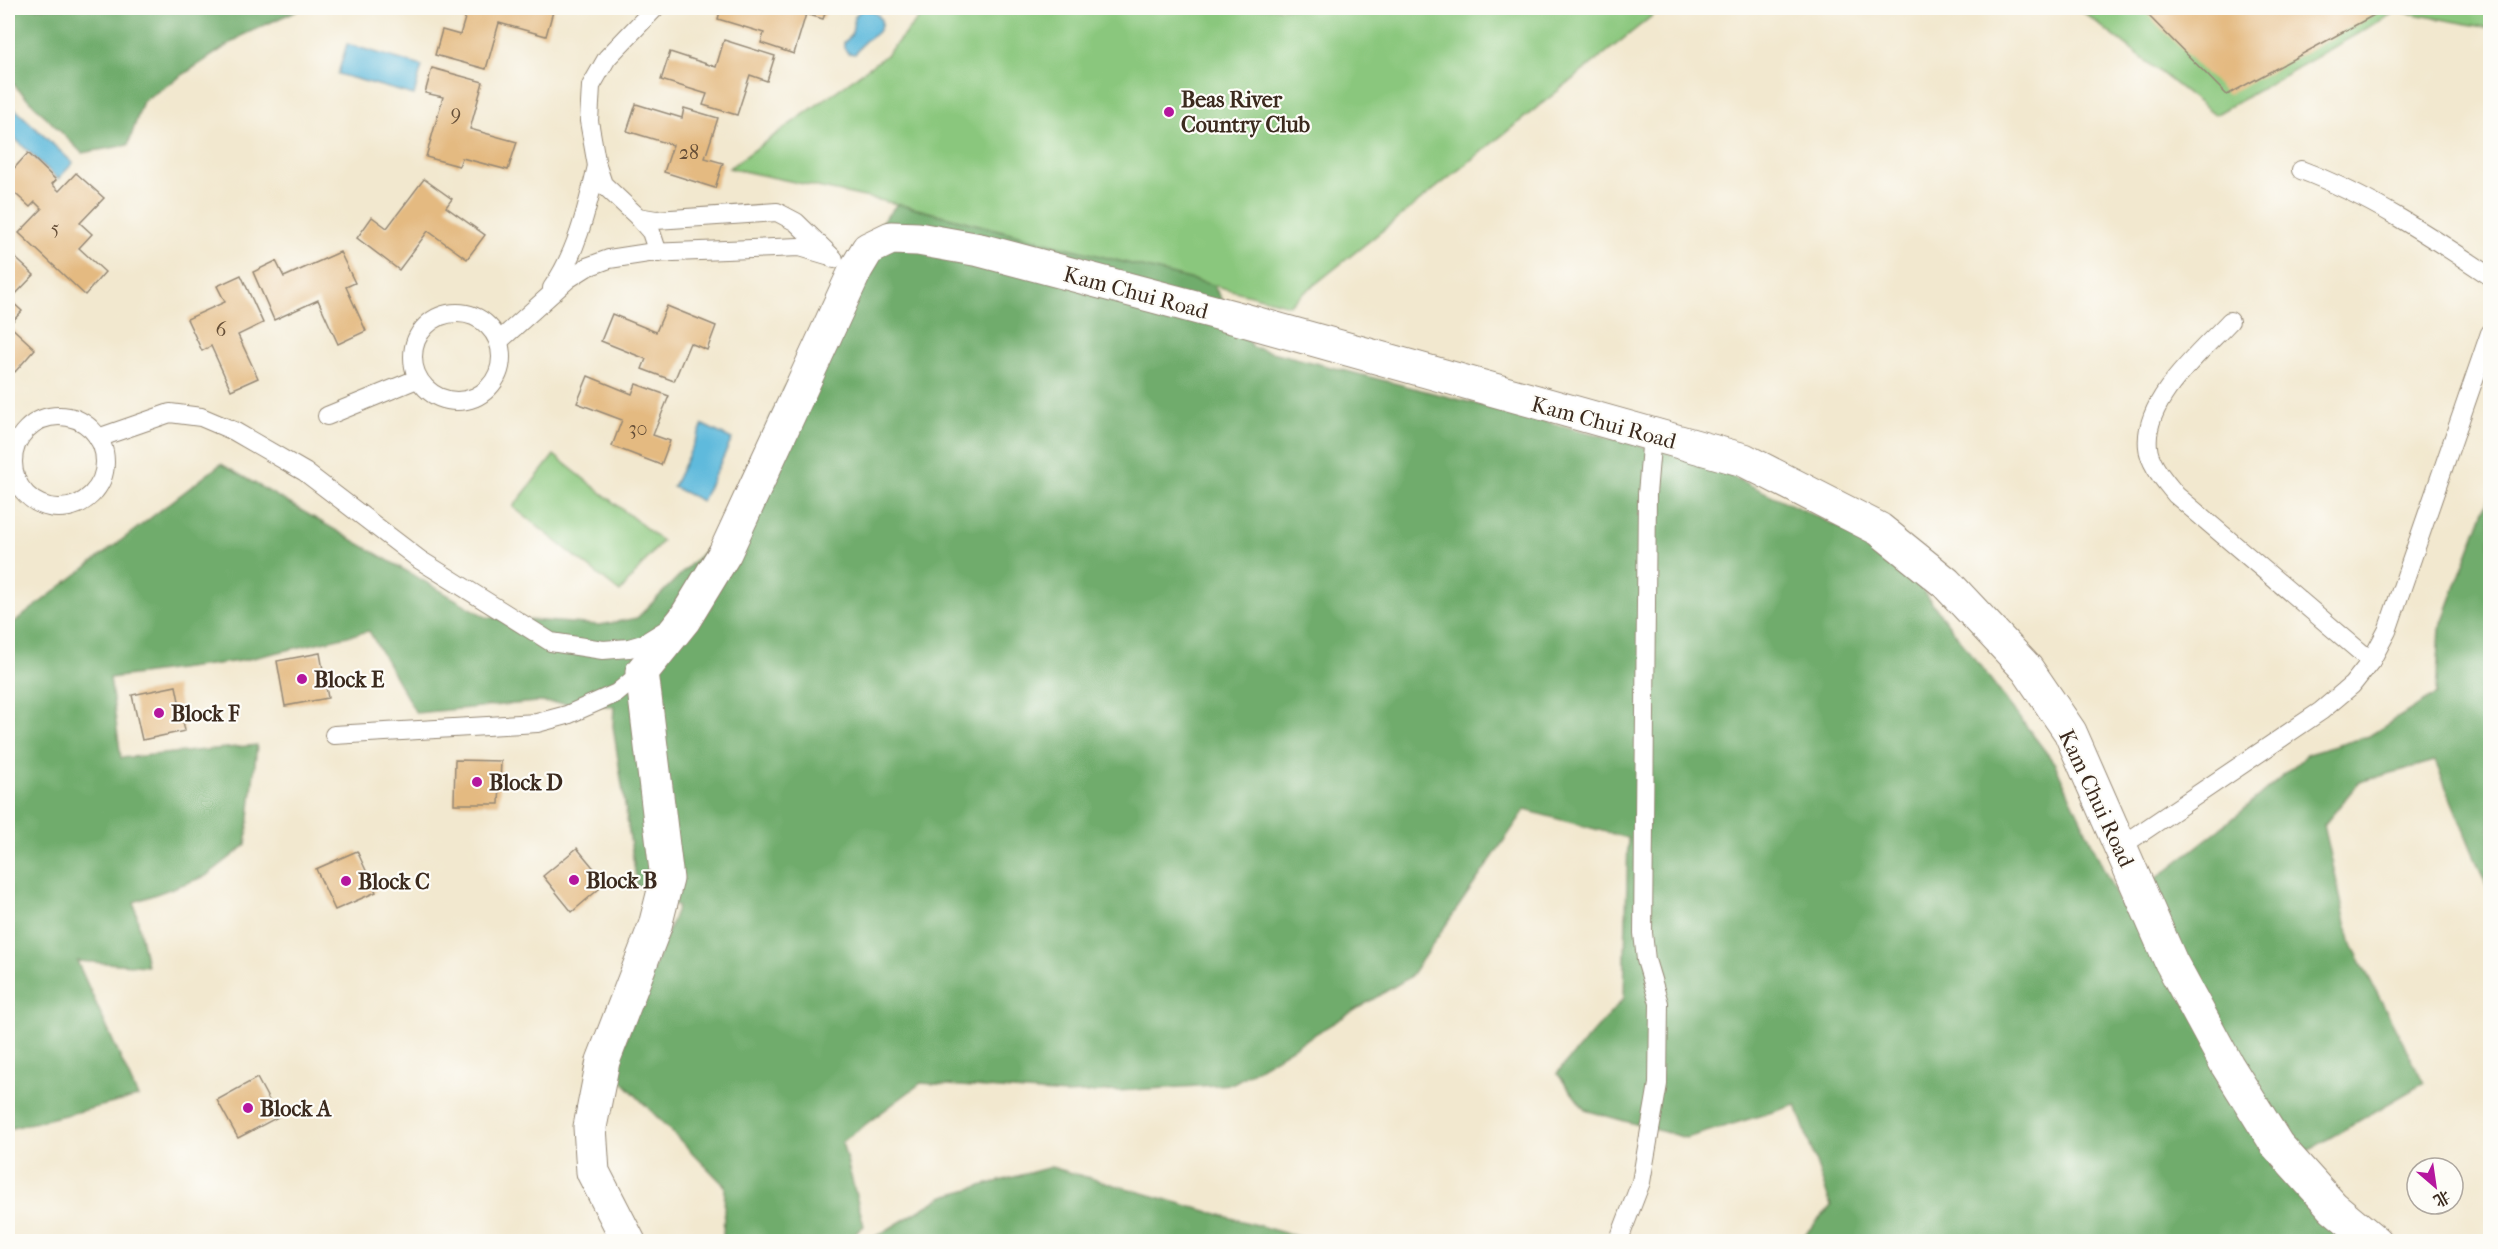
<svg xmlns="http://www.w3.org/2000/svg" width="2498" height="1249" font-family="'IM FELL French Canon','Noto Serif SC',serif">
<rect width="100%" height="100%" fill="#fdfcf7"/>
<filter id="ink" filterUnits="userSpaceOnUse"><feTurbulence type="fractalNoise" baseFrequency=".0167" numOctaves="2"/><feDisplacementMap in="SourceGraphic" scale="12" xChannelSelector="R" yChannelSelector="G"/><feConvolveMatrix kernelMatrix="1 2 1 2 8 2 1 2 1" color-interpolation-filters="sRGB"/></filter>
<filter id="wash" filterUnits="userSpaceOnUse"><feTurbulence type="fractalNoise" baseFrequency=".008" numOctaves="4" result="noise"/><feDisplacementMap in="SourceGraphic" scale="24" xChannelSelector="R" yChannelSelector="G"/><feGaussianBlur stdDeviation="1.35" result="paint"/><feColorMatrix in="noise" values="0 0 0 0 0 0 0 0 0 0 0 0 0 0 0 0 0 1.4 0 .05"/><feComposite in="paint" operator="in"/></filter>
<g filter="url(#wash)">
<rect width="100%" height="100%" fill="#f2e8cf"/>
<g fill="#8ac77d" stroke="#62784e" stroke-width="1.5">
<path d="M 928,8 L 1662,8 L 1289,305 L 897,204 L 729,168 L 885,56 Z"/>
<path d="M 2078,8 L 2490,8 L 2490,28 L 2397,11 L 2215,115 Z"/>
<path d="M 554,455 L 662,541 L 620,592 L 513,507 Z"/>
</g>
<g fill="#6fac6c" stroke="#556b45" stroke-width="1.5">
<path d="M 8,8 L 302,8 L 243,35 L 143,101 L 128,145 L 82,153 L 8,79 Z"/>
<path d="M 897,204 L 1213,285 L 1252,347 L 1697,460 L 1894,553 L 2055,764 L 2121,906 L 2241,812 L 2308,754 L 2369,736 L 2436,694 L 2440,628 L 2490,494 L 2490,894 L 2435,761 L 2359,782 L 2324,825 L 2350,941 L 2424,1083 L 2278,1168 L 2358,1241 L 1799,1241 L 1831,1206 L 1796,1105 L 1686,1138 L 1585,1110 L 1557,1073 L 1624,998 L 1628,838 L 1525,810 L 1410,977 L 1232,1084 L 1066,1094 L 921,1083 L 842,1142 L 864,1226 L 846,1241 L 728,1241 L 723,1236 L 725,1186 L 613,1072 L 678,906 L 637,885 L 613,726 L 614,706 L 536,702 L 416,713 L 369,631 L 240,661 L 110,678 L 121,758 L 257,745 L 246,845 L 206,876 L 134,902 L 147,966 L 77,961 L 138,1097 L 8,1129 L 8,627 L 221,464 L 486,617 L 600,625 L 637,618 L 710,545 L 842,270 Z"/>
<path d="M 1051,1167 L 1299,1237 L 1300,1241 L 868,1241 L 944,1196 Z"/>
</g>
<g fill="#5ebadc" stroke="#4c727d" stroke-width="1.5">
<path d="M 863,9 C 874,10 887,18 879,30 C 876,36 868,38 864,42 C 860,46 859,50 855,54 L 848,53 L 844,48 L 844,42 C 861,31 845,20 863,9 Z"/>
<path d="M 347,44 L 422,66 L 414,95 L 338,74 Z"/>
<path d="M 14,108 L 73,163 L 58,179 L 8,132 L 8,116 Z"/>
<path d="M 703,425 L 732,439 L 702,501 L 673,487 Z"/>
</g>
<g id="blocks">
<g fill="#e4ba81">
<path d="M 468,8 L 554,8 L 546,36 L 499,23 L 486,69 L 435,55 L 442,30 L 460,35 Z"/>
<path d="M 721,8 L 827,8 L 823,19 L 806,14 L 794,54 L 761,43 L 764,33 L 718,19 Z"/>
<path d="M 2141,8 L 2387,8 L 2227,95 Z"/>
<path d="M 724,40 L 775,56 L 767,81 L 750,75 L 737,115 L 703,105 L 707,94 L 661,80 L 670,52 L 716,67 Z"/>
<path d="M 432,68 L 483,82 L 470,129 L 517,142 L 508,170 L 462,158 L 459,166 L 426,157 L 443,97 L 425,93 Z"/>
<path d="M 636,104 L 682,118 L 684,108 L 718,118 L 705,158 L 723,163 L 715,188 L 664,172 L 673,145 L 627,131 Z"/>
<path d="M 28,153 L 56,180 L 52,184 L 59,191 L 76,173 L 104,198 L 80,223 L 92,234 L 79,248 L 105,272 L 85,295 L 19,233 L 42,209 L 35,202 L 30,207 L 8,187 L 8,175 Z"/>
<path d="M 424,179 L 452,199 L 446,207 L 485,235 L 467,259 L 428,231 L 399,270 L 357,238 L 372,217 L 387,228 Z"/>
<path d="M 8,251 L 34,275 L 10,300 L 22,311 L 9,325 L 35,349 L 15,372 L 8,365 Z"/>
<path d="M 340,252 L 355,283 L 346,287 L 366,331 L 338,344 L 318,300 L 274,320 L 253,272 L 276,261 L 284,277 Z"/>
<path d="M 241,275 L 263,323 L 238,335 L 258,378 L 231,390 L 211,346 L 202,351 L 187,319 L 225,302 L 217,286 Z"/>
<path d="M 667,306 L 716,326 L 707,350 L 690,343 L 674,381 L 642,369 L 646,359 L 601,341 L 612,314 L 656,332 Z"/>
<path d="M 588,376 L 632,394 L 636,384 L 669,396 L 653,435 L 670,441 L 661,465 L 612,446 L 622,420 L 577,403 Z"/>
<path d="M 320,653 L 328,698 L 285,706 L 277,661 Z"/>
<path d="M 176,686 L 185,731 L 142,740 L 132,695 Z"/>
<path d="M 455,760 L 501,761 L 499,804 L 454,804 Z"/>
<path d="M 577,848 L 606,883 L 572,912 L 543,876 Z"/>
<path d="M 357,851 L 376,892 L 335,910 L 316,869 Z"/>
<path d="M 257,1078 L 278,1117 L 238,1138 L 217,1100 Z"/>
</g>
</g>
</g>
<g filter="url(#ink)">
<use href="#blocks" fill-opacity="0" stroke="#968976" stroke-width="1.5"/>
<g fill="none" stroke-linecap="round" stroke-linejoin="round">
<g stroke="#968976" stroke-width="20">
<g id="service">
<path d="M 655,8 L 607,58 L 591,86 L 589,121 L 597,166 L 603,184 L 638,217 L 656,220 L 777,212 L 796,222 L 834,259"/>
<path d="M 2301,170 C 2370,196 2430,236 2490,276"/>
<path d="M 638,217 L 651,232 L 658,253"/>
<path d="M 552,288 C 577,253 587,208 597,166"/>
<circle cx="457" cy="357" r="44"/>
<path d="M 2230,321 C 2200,353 2143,400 2148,447 C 2149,464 2166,482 2176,495 L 2371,661"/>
<path d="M 499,341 L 568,279 L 587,267 L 609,259 L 648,253 L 800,247 L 827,255"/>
<circle cx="59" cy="462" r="46"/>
<path d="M 327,416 L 417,379"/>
<path d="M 98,438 L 170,413 L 201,417 L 234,431 L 305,472 L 420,560 L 551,642 L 603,650 L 629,648 L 643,644 L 664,631"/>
<path d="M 334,735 L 537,723 L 567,715 L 617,693 L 642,672"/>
<path d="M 2120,847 L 2321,711 L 2352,685 L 2371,661 L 2387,631 L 2490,333"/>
<path d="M 1618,1242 L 1641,1182 L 1658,1084 L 1659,1003 L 1646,960 L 1643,933 L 1647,494 L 1652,435"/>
</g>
</g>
<g stroke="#968976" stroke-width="35">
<path id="minor" d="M 629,1242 L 593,1172 L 590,1127 L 603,1061 L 655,926 L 667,879 L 642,672 L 684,620 L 725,553 L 856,269 L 868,249 L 891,238 L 918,239 L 980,250 L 1244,320 L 1744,460 L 1879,529 L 1946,583 L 2027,669 L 2070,732 L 2171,962 L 2227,1065 L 2277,1145 L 2333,1207 L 2375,1242"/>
</g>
<use href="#service" stroke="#fff" stroke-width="18"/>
<use href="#minor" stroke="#fff" stroke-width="33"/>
</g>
</g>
<g fill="#b5179e" stroke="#fdfcf7" stroke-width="2">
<circle cx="1169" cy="112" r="6"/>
<circle cx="302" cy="679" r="6"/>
<circle cx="159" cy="713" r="6"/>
<circle cx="477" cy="782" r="6"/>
<circle cx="574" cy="880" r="6"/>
<circle cx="346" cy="881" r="6"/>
<circle cx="248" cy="1108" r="6"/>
</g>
<g text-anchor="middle" stroke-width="4.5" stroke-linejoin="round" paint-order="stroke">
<g font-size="20" fill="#654e37">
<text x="456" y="120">9</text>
<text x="689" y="159">28</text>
<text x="55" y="235">5</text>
<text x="221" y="336">6</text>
<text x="638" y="435">30</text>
</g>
<g font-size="22" font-weight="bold" fill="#3b2a1e" stroke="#fdfcf7" text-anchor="start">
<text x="1181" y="107">Beas River<tspan x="1181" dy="25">Country Club</tspan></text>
<text x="314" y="687">Block E</text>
<text x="171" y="721">Block F</text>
<text x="489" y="790">Block D</text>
<text x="586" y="888">Block B</text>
<text x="358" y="889">Block C</text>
<text x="260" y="1116">Block A</text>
</g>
<g font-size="22" fill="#3b2a1e" stroke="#fdfcf7">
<text transform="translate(1136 292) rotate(15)" y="8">Kam Chui Road</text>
<text transform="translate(1604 422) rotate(15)" y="8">Kam Chui Road</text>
<text transform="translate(2097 798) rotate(65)" y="8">Kam Chui Road</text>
</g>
</g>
<rect width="2498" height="1249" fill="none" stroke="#fdfcf7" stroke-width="30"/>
<g transform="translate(2435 1186) rotate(151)"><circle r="28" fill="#fdfcf7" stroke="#afa8a0" stroke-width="1.5"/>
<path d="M0-4.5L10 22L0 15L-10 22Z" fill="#b5179e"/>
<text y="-9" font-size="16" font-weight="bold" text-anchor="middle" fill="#3b2a1e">北</text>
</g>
</svg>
